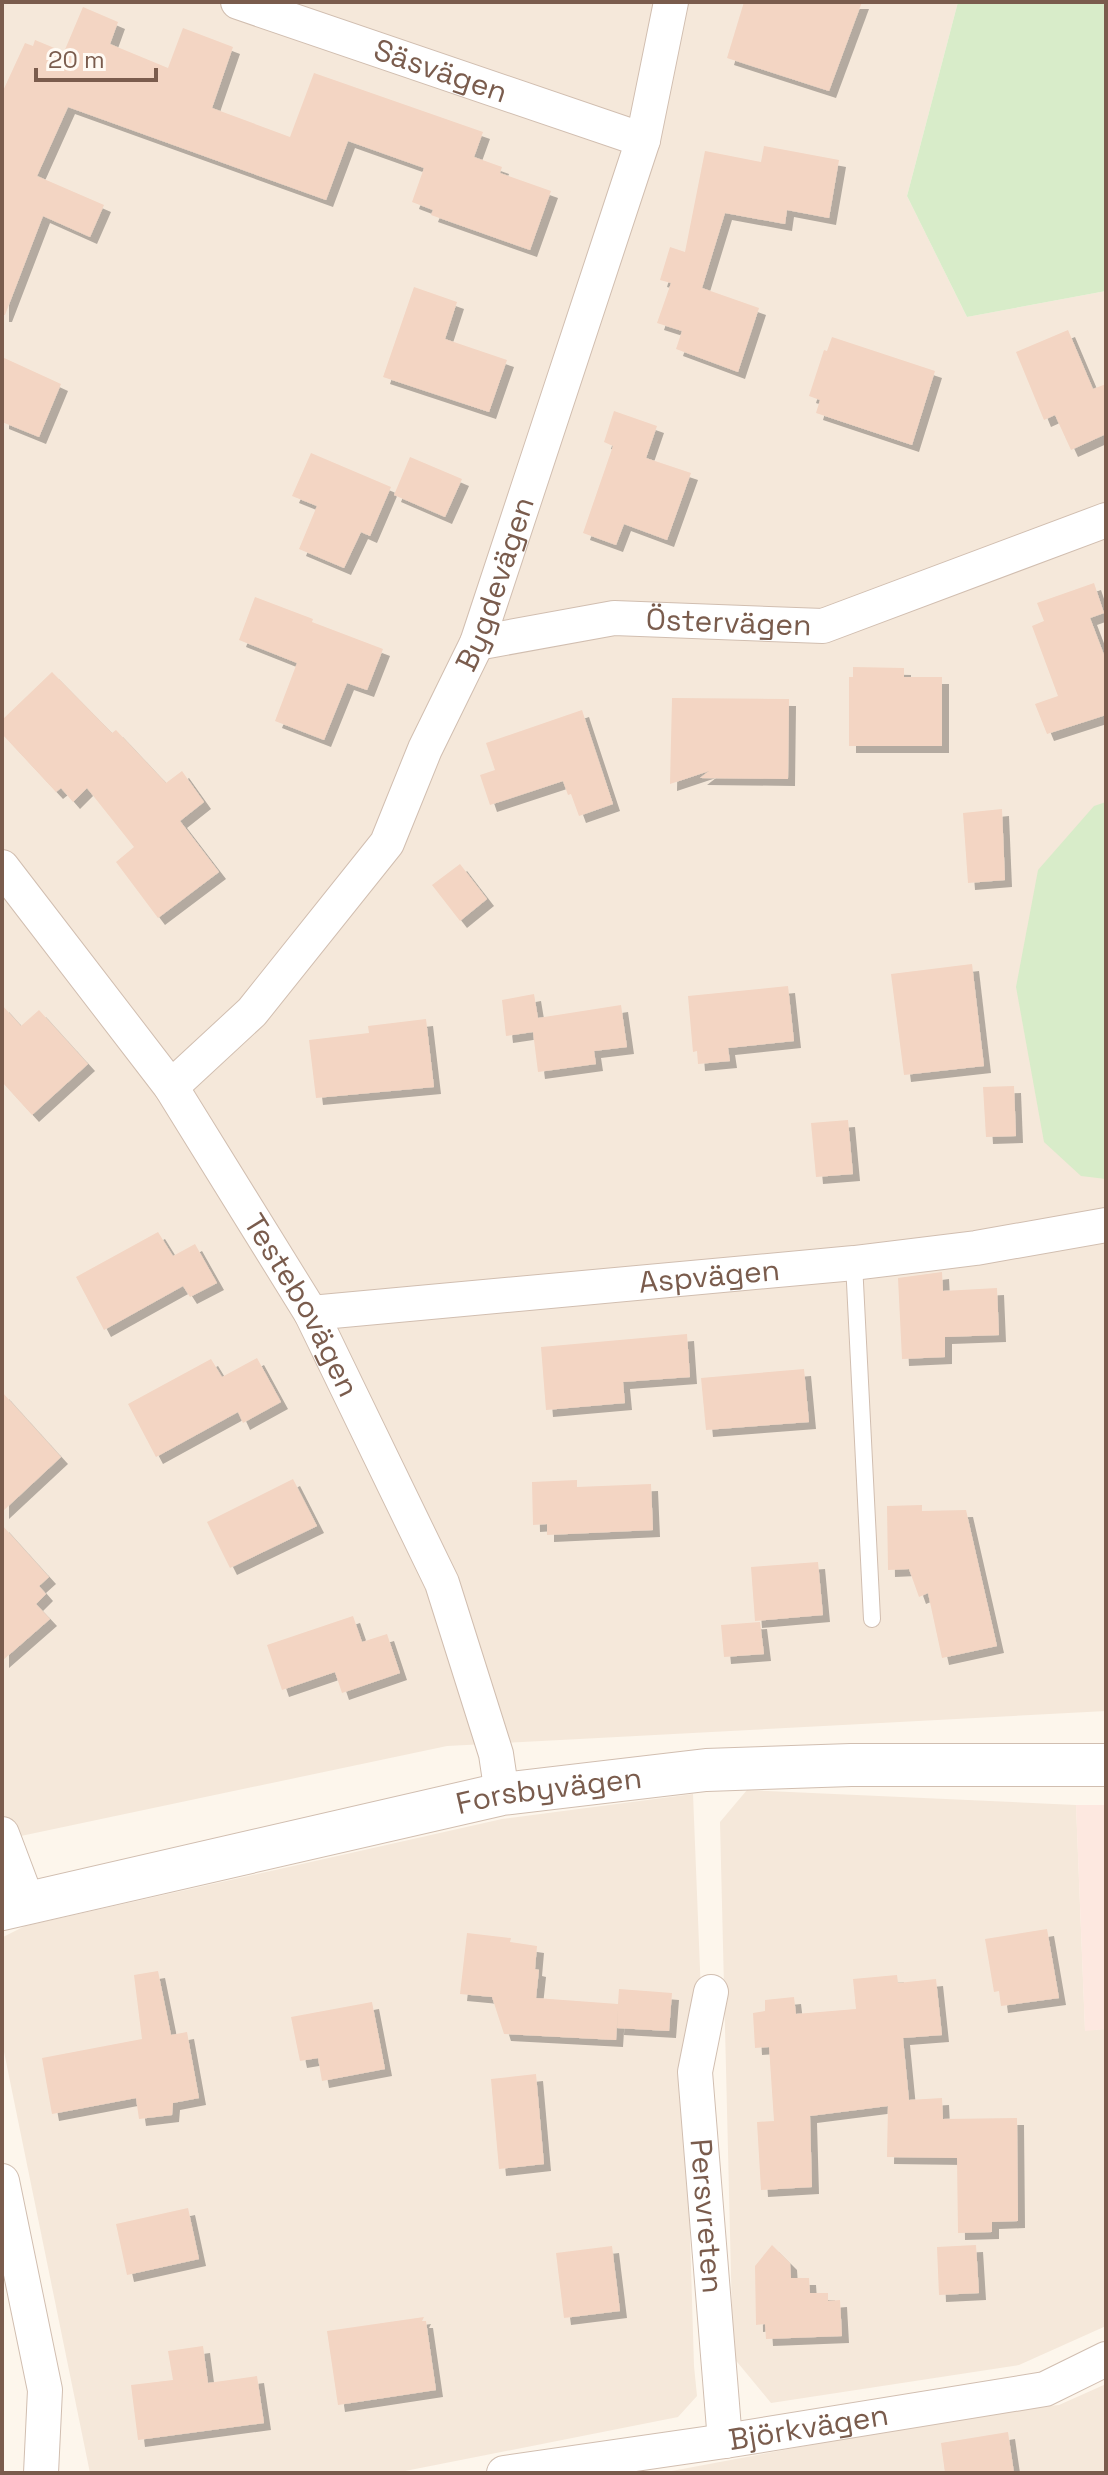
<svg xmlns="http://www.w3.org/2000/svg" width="1108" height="2475" font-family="'Space Grotesk',sans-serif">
<defs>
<filter id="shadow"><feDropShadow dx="7" dy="7" stdDeviation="0" flood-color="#0004"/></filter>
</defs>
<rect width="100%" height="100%" fill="#fdf6ec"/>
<g fill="#f5e8da">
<path d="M 2,2 L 958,2 L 907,196 L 967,317 L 1106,291 L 1106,1711 L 447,1746 L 2,1840 Z"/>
<path d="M 747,1790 L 1076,1805 L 1085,2030 L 1106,2029 L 1106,2326 L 1019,2365 L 771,2403 L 733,2357 L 720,1822 Z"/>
<path d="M 693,1794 L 701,1994 L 685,2068 L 694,2366 L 697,2396 L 678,2417 L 395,2473 L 90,2473 L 2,2042 L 3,1937 L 25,1926 L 502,1819 Z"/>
<path d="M 1106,2384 L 1106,2473 L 661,2473 L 981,2413 L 1059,2405 Z"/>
</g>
<path fill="#fde8e0" d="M 1076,1805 L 1106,1805 L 1106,2029 L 1085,2031 Z"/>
<g fill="#d8ecc9">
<path d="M 958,2 L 1106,2 L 1106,291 L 967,317 L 907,196 Z"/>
<path d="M 1106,802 L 1106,1179 L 1081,1176 L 1044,1142 L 1016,987 L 1038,870 L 1094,806 Z"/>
</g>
<g fill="#f3d5c3" filter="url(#shadow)">
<path d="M 744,2 L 862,2 L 829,91 L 727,58 Z"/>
<path d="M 83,7 L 118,22 L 110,44 L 168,68 L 183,28 L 233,47 L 212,108 L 290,137 L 314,73 L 483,132 L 474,157 L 502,167 L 500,173 L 551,191 L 530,250 L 431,215 L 433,210 L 412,202 L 424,168 L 348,141 L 326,200 L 68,107 L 37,176 L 104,205 L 90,237 L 43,216 L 5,315 L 2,315 L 2,93 L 25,43 L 33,46 L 35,40 L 64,52 Z"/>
<path d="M 764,146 L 839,160 L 829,218 L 787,210 L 785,224 L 725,213 L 702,288 L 759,308 L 738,372 L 676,349 L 682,331 L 657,323 L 671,283 L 660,280 L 670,247 L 685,252 L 705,151 L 761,162 Z"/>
<path d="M 414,287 L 457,302 L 445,339 L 507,360 L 489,412 L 383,377 Z"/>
<path d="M 1068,330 L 1093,389 L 1106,384 L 1106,434 L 1071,450 L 1055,415 L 1044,420 L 1016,352 Z"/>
<path d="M 832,337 L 935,371 L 912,445 L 816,413 L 820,400 L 809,396 L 824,350 L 827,351 Z"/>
<path d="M 2,357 L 61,384 L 39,437 L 2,422 Z"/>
<path d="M 614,411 L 657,426 L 646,458 L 691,473 L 667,540 L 624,524 L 616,545 L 583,533 L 613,446 L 604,442 Z"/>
<path d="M 311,453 L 391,487 L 370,536 L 361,532 L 344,568 L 299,549 L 317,506 L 292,496 Z"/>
<path d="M 410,457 L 462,479 L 445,517 L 394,495 Z"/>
<path d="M 1094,583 L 1104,613 L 1090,618 L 1106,660 L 1106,715 L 1047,734 L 1035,704 L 1058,696 L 1032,626 L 1044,621 L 1037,603 Z"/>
<path d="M 255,597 L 313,619 L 312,622 L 383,649 L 367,690 L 347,683 L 324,740 L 275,721 L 297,663 L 239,640 Z"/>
<path d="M 853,667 L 904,668 L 904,677 L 942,677 L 942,746 L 849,746 L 849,677 L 853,677 Z"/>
<path d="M 52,672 L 112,733 L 116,730 L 166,783 L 182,771 L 204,802 L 180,821 L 219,872 L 158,918 L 116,862 L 134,847 L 87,788 L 73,802 L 61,788 L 56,792 L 2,734 L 2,720 Z"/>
<path d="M 672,698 L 789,699 L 788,779 L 700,778 L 709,771 L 670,784 Z"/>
<path d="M 582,710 L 613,804 L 579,816 L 571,794 L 568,795 L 563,781 L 490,805 L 480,775 L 495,770 L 486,743 Z"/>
<path d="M 1002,809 L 1005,880 L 968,883 L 963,813 Z"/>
<path d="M 460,864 L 487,899 L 460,921 L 432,885 Z"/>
<path d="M 972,964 L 984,1066 L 904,1075 L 891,974 Z"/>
<path d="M 788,986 L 794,1041 L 728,1048 L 730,1061 L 698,1064 L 697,1051 L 693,1052 L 688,996 Z"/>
<path d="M 534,994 L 538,1018 L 621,1005 L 627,1047 L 594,1051 L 596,1064 L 538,1072 L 533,1032 L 506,1036 L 502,1000 Z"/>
<path d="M 2,1005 L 21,1026 L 39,1010 L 88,1064 L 32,1115 L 2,1082 Z"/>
<path d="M 426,1019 L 434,1087 L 316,1098 L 309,1040 L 369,1033 L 368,1026 Z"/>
<path d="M 1014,1086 L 1016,1136 L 986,1137 L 983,1087 Z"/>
<path d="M 848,1120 L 853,1174 L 816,1177 L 811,1123 Z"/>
<path d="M 158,1232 L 173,1256 L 195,1244 L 217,1283 L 190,1297 L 183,1286 L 104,1330 L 76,1277 Z"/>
<path d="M 942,1272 L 943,1291 L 997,1288 L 999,1335 L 945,1337 L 945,1357 L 902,1359 L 898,1278 Z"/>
<path d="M 687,1334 L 690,1377 L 623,1382 L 625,1403 L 546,1410 L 541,1347 Z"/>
<path d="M 257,1358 L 281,1402 L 243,1423 L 238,1412 L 156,1457 L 128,1404 L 211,1359 L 222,1377 Z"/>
<path d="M 804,1369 L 809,1422 L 706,1430 L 701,1378 Z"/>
<path d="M 2,1392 L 61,1457 L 2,1512 Z"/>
<path d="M 293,1479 L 317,1526 L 230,1568 L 207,1522 Z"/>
<path d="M 577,1480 L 577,1487 L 651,1484 L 653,1530 L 547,1535 L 547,1524 L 533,1525 L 532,1482 Z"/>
<path d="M 922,1505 L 922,1511 L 966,1510 L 997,1646 L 942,1658 L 928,1593 L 919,1597 L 909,1569 L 888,1570 L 887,1506 Z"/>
<path d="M 2,1525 L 49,1577 L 39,1586 L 46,1594 L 36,1604 L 50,1619 L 2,1661 Z"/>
<path d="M 818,1562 L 823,1615 L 755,1621 L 751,1567 Z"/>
<path d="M 353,1616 L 362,1642 L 387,1634 L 400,1673 L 342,1693 L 335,1672 L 282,1690 L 267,1645 Z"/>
<path d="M 760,1622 L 764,1654 L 724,1657 L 721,1625 Z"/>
<path d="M 1047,1929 L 1059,1998 L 1001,2006 L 999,1991 L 994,1992 L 985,1939 Z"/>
<path d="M 467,1933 L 511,1938 L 510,1942 L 537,1946 L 535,1969 L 539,1970 L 536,1998 L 618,2004 L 619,1989 L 672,1993 L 669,2031 L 617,2028 L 618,2009 L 616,2040 L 504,2034 L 492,1997 L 460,1994 Z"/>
<path d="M 158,1971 L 171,2035 L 187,2032 L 199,2098 L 173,2103 L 172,2115 L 139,2119 L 136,2098 L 52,2114 L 42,2058 L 142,2039 L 134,1975 Z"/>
<path d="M 897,1975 L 898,1983 L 936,1979 L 942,2035 L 903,2038 L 909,2100 L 942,2098 L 943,2119 L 1017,2118 L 1018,2221 L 992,2222 L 992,2232 L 958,2233 L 957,2158 L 887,2157 L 888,2106 L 810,2116 L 812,2187 L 761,2190 L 757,2122 L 774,2121 L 769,2047 L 755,2048 L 753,2013 L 765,2011 L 765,2000 L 794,1997 L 796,2014 L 856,2009 L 853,1979 Z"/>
<path d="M 372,2002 L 385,2069 L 322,2081 L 318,2058 L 300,2061 L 291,2017 Z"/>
<path d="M 536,2074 L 544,2164 L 499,2169 L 491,2079 Z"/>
<path d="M 188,2208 L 199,2259 L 127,2275 L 116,2224 Z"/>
<path d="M 772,2245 L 790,2263 L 791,2278 L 809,2278 L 810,2293 L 828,2293 L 828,2301 L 840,2300 L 842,2336 L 766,2339 L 765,2324 L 756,2325 L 755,2266 Z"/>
<path d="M 976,2245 L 979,2293 L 939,2295 L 937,2247 Z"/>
<path d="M 612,2246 L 620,2311 L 564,2318 L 556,2253 Z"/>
<path d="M 424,2317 L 422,2321 L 426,2321 L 436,2390 L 338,2405 L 327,2331 Z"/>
<path d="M 203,2346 L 208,2383 L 257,2376 L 264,2423 L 138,2440 L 131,2385 L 173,2380 L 168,2351 Z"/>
<path d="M 1008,2432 L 1014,2473 L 945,2473 L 941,2443 Z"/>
</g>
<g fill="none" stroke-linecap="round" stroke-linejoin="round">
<g stroke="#d1beb0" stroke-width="18">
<path id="service" d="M 854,1263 L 872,1619"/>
</g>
<g stroke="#d1beb0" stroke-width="36">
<g id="minor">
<path id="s1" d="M 238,2 L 643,140"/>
<path id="s2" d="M 477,643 L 614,618 L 823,626 L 1106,520"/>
<path id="s3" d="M 2,867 L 171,1087 L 311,1313 L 442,1583 L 496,1754 L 502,1794"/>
<path id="s4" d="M 171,1087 L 252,1012 L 387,843 L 425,749 L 477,643 L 643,140 L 671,2"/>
<path id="s5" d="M 311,1313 L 854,1263 L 976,1248 L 1106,1225"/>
<path d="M 2,1834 L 28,1903"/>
<path id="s6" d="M 711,1992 L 695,2072 L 725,2441"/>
<path d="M 2,2181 L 45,2390 L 41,2473"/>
<path id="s7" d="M 504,2473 L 725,2441 L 1045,2389 L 1106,2359"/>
</g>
</g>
<g stroke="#d1beb0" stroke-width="44">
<g id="tertiary">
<path id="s8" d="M 2,1909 L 502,1794 L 706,1770 L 851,1765 L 1106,1765"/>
</g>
</g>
<use href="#service" stroke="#fff" stroke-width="16"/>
<use href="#minor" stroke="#fff" stroke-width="34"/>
<use href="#tertiary" stroke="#fff" stroke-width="42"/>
</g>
<g text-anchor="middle" stroke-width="6" stroke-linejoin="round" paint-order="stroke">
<g font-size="30" fill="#7a5c4d" stroke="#fffaf3">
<text dy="10" stroke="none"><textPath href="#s1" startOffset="214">Säsvägen</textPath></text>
<text dy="10" stroke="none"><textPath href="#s4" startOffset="608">Bygdevägen</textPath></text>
<text dy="10" stroke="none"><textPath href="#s2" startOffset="254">Östervägen</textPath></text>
<text dy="10" stroke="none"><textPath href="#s5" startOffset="400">Aspvägen</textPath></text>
<text dy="10" stroke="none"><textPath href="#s3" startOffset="532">Testebovägen</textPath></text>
<text dy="10" stroke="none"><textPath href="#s8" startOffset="560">Forsbyvägen</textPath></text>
<text dy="10" stroke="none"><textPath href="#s6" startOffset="226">Persvreten</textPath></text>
<text dy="10" stroke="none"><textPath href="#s7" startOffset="308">Björkvägen</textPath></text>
</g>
</g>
<rect width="1108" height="2475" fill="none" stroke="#7a5c4d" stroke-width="8"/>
<path d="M36 68v12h120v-12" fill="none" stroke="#7a5c4d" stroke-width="4"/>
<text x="48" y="68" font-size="24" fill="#7a5c4d" stroke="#fffaf3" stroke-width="6" paint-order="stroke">20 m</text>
</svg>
